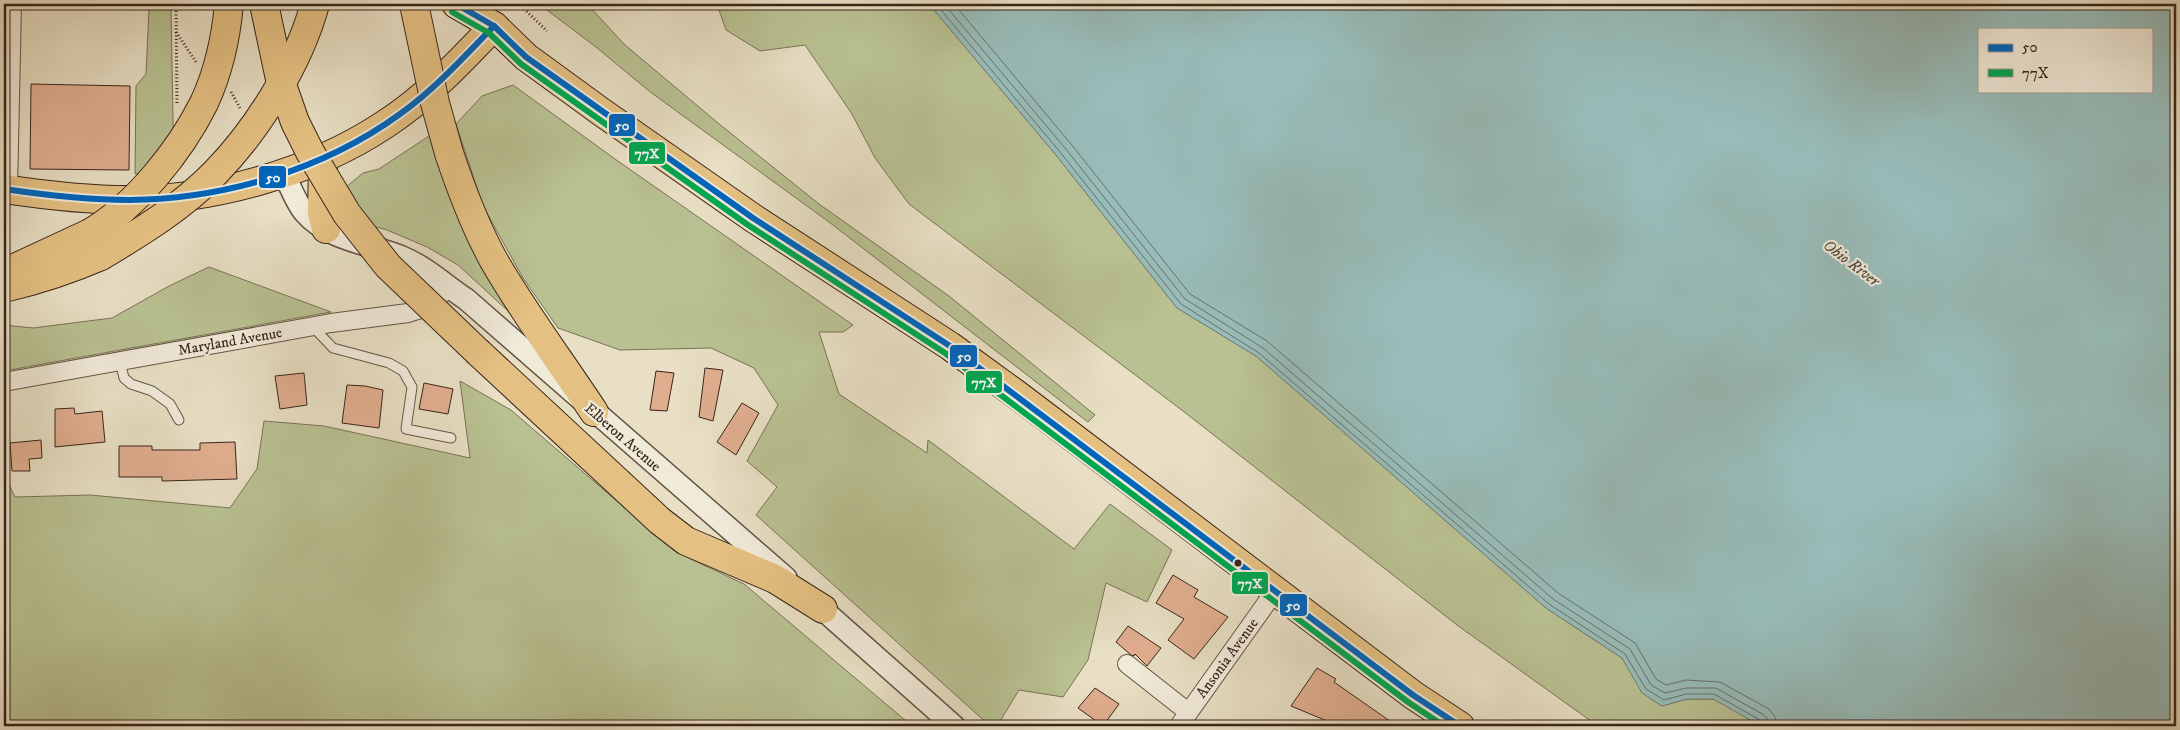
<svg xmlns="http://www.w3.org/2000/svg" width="2180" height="730" font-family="'IM FELL DW Pica',serif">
<rect width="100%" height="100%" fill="#e8dfc4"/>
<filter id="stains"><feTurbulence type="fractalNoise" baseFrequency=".004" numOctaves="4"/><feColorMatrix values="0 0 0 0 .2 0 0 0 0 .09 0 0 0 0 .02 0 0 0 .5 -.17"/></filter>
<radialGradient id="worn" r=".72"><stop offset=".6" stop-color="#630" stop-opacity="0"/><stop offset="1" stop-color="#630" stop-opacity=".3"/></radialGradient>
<g fill="#b9c192" stroke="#797356">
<path d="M 539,4 L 587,4 L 625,45 L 718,123 L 819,204 L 949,296 L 1095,415 L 1088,422 L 829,222 L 649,91 L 596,47 Z"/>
<path d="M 717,4 L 929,4 L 1056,155 L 1177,308 L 1256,356 L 1546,608 L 1622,658 L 1643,693 L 1662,706 L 1687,699 L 1714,699 L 1761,726 L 1599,726 L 1595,724 L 1457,625 L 1183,411 L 909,204 L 875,158 L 852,114 L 805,45 L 760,51 L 726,30 Z"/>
<path d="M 149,9 L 171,10 L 174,173 L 135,174 L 136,86 L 146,74 Z"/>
<path d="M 513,85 L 615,159 L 853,325 L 843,332 L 819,332 L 839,394 L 927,453 L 928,440 L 1074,549 L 1110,504 L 1172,550 L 1147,602 L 1106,583 L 1088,660 L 1063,697 L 1019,690 L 997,726 L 990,726 L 756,515 L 777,487 L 747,461 L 778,405 L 754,368 L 711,348 L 620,350 L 558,328 L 523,278 L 483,206 L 456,124 L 482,96 Z"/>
<path d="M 432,134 L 445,184 L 514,307 L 508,311 L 458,265 L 427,247 L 387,230 L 369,225 L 345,188 L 363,173 L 379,169 Z"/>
<path d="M 209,267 L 331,312 L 4,371 L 4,325 L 33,328 L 112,318 L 169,286 Z"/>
<path d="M 460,381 L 511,410 L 676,552 L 744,584 L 912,726 L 4,726 L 4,474 L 15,497 L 90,495 L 230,508 L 257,469 L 264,421 L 324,426 L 470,458 Z"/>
</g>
<path fill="#98bcb9" stroke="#72807a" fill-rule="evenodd" d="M 929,4 L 2176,4 L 2176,726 L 1761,726 L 1713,699 L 1687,699 L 1662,706 L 1642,693 L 1622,658 L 1546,608 L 1256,356 L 1177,308 L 1056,155 ZM 1979,29 L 2151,29 L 2151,91 L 1979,91 Z"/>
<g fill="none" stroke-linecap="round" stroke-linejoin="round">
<g stroke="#68706a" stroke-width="1">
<path d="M 936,4 L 1060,152 L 1181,304 L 1259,353 L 1549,604 L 1625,654 L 1646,689 L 1664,700 L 1686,694 L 1714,694 L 1760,720 L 1762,726"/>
<path d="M 944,4 L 1065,148 L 1185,299 L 1263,348 L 1553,599 L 1630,649 L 1651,685 L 1665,693 L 1686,688 L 1716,688 L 1764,715 L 1768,720 L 1769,726"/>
<path d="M 954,4 L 1071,144 L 1190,294 L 1267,341 L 1558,593 L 1635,643 L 1656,679 L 1666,685 L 1686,680 L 1720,682 L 1769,709 L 1775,717 L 1776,726"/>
</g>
</g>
<g fill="#e0ae8f" stroke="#39251b">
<path d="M 31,84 L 130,86 L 129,170 L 30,169 Z"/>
<path d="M 705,368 L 723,370 L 713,421 L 699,417 Z"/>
<path d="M 656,371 L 674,373 L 667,411 L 650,410 Z"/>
<path d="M 304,373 L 307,405 L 280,409 L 275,376 Z"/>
<path d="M 424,383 L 453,389 L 448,414 L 419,409 Z"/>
<path d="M 347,385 L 365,386 L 383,390 L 379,428 L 342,423 Z"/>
<path d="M 742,403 L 759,413 L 736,455 L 717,442 Z"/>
<path d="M 74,408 L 75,414 L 102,411 L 105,442 L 55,447 L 55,409 Z"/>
<path d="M 41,440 L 42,458 L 29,459 L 30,471 L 12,471 L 10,443 Z"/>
<path d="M 235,442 L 237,479 L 162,481 L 162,477 L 119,477 L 119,446 L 152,446 L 152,450 L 200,450 L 200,443 Z"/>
<path d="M 1173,575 L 1198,590 L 1194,597 L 1228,617 L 1194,659 L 1168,640 L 1184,619 L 1156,603 Z"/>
<path d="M 1128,626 L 1161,648 L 1147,666 L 1135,654 L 1134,656 L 1131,655 L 1116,642 Z"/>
<path d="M 1317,668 L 1336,679 L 1334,682 L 1397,726 L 1339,726 L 1291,706 Z"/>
<path d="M 1095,688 L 1119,704 L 1103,726 L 1078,708 Z"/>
</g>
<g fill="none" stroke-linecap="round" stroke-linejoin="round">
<g stroke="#655445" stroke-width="11">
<g id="service">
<path d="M 313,327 L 333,348 L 389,363 L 403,371 L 412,387 L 406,429 L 451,438"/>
<path d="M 120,361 L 124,378 L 131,384 L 152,391 L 170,404 L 179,420"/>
</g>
</g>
<g stroke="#655445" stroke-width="20">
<g id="minor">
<path d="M 8,190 L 12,4"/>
<path d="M 4,382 L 331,323 L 408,313 L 421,309 L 449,288"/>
<path d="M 1127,664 L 1188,712"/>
<path d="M 1179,726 L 1275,591"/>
</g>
</g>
<g stroke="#655445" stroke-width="24">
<g id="tertiary">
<path d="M 284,173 C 290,186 296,203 305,213 C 328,240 371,244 402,257 C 426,267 445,285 466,299 L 786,578"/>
<path d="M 812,600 L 954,726"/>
</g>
</g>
<g stroke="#39251b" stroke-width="30">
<g id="primary">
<path d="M 456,4 L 494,26 L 526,57 L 600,111 L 753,218 L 950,346 L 1016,394 L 1413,695 L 1460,726"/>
<path d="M 323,163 L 322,212 L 326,229"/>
<path d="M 4,189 C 44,195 87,200 129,200 C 214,200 313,172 384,125 C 426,98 460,62 494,26"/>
<path d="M 4,273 L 90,233"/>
<path d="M 479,353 L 660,521 L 686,541 L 775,579 L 823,609"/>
</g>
</g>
<g stroke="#39251b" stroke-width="30">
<g id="motorway">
<path d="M 449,153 C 461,189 475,226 493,259 C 523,312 560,360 594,412"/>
<path d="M 4,288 C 38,280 69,270 101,256"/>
</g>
</g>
<g stroke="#39251b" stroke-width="3" stroke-dasharray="1 2.5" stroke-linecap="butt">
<path d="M 176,4 L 177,105"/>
<path d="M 519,4 L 547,31"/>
<path d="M 176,32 L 196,62"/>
<path d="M 231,92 L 240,108"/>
</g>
<use href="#service" stroke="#f0ead9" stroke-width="9"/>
<use href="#minor" stroke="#f0ead9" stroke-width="18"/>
<use href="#tertiary" stroke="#f0ead9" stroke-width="21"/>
<use href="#primary" stroke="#e4c082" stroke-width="28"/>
<use href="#motorway" stroke="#e4c082" stroke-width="28"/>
<g stroke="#39251b" stroke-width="30" stroke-linecap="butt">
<g id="primary-bridge">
<path d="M 264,4 L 280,79 L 295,122 L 310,152 L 347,214 L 388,266 L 479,353"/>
<path d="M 90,233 C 136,206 180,151 204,103 C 218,73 226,37 229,4"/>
</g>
</g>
<g stroke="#39251b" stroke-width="30" stroke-linecap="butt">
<g id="motorway-bridge">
<path d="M 414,4 L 435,103 L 449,153"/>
<path d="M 101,256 C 141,232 182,207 215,173 C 258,129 299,63 315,4"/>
</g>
</g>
<use href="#primary-bridge" stroke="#e4c082" stroke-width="28"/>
<use href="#motorway-bridge" stroke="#e4c082" stroke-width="28"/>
<g stroke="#f0ead9" stroke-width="10">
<g id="bus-1">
<path d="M 456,4 L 494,26 L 526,57 L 753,218 L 950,346 L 1413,695 L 1460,726"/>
<path d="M 4,189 C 45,195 87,200 129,200 C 224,199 323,170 400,114 C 435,89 464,57 494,26"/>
</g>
</g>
<g stroke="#f0ead9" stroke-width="10">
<path id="bus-2" d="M 452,12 L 489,33 L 521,64 L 748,225 L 945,353 L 1408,702 L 1444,726"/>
</g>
<use href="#bus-1" stroke="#0065bd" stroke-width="6"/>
<use href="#bus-2" stroke="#00a651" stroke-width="6"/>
</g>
<circle fill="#39251b" stroke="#f0ead9" stroke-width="2" cx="1238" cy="563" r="4.5"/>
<g text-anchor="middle" stroke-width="4.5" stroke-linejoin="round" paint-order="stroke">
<g font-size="15" fill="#39251b" stroke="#f0ead9">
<text transform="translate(230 341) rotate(-10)" y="5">Maryland Avenue</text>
<text transform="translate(623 437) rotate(41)" y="5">Elberon Avenue</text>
<text transform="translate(1227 658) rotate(-54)" y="5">Ansonia Avenue</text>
</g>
<g font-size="16" font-style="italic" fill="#514b42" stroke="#f0ead9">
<text transform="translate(1852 262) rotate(37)" y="6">Ohio River</text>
</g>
</g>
<g stroke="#f0ead9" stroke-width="2">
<rect x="608" y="113" width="28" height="24" rx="5" fill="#0065bd"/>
<rect x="628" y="141" width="38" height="24" rx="5" fill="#00a651"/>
<rect x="258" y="165" width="29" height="24" rx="5" fill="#0065bd"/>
<rect x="949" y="344" width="29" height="24" rx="5" fill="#0065bd"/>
<rect x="965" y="370" width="38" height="24" rx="5" fill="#00a651"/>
<rect x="1231" y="571" width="38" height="24" rx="5" fill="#00a651"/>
<rect x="1279" y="593" width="29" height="24" rx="5" fill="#0065bd"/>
</g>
<g font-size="14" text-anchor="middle" font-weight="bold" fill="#fff">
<text x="622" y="130">50</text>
<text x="647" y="158">77X</text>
<text x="273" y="182">50</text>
<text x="964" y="361">50</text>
<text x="984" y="387">77X</text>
<text x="1250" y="588">77X</text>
<text x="1293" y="610">50</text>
</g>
<rect width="2180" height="730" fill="none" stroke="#e8dfc4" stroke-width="20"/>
<rect x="5" y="5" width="2170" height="720" fill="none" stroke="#39251b" stroke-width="2.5"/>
<rect x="10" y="10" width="2160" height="710" fill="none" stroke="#39251b"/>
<rect x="1978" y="28" width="175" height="65" fill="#f0ead9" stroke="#a79b8d"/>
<rect x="1988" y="44" width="25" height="8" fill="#0065bd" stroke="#a79b8d"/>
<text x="2022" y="52" font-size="15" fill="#39251b">50</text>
<rect x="1988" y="69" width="25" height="8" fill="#00a651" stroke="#a79b8d"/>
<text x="2022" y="78" font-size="15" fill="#39251b">77X</text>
<rect width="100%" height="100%" filter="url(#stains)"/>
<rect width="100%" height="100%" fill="url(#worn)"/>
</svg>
